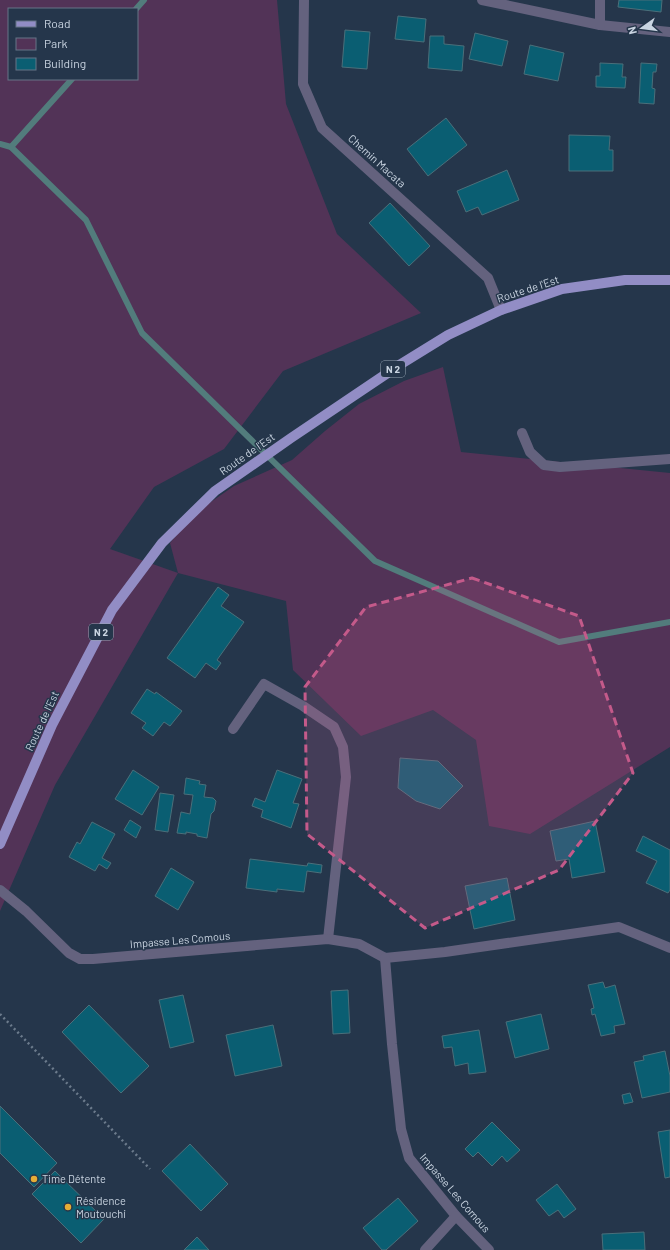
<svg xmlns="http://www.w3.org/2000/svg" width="670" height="1250" font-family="Barlow,sans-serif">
<rect width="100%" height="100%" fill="#25364b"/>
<path fill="#523357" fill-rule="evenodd" d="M 0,0 L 277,0 L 286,104 L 337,234 L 421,313 L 283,371 L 224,449 L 154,487 L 110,549 L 178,573 L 170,543 L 192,515 L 234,486 L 292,460 L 325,431 L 359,404 L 404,381 L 443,367 L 461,452 L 670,473 L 670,747 L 530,834 L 489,826 L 476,740 L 433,710 L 361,736 L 293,670 L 286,601 L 178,573 L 55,785 L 0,911 ZM 9,9 L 137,9 L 137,79 L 9,79 Z"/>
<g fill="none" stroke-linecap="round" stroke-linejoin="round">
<g stroke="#527c7c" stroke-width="6">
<path d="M 136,9 L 144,0"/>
<path d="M 0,144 L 11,147 L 86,220 L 142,333 L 375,561 L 559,642 L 670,622"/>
<path d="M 11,147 L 72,79"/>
</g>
</g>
<g fill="#0a5e72" stroke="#4b6f7a">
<path d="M 619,0 L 662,0 L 661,12 L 618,7 Z"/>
<path d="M 398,16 L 426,19 L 424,42 L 395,39 Z"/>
<path d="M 345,30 L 370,32 L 367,69 L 342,67 Z"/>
<path d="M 475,33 L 508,41 L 502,66 L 469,59 Z"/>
<path d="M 430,36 L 444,36 L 444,44 L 464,46 L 462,71 L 428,68 Z"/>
<path d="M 530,45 L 564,53 L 558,81 L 524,74 Z"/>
<path d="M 600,63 L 623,64 L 622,77 L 626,77 L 625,88 L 596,87 L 596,76 L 600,76 Z"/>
<path d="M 641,63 L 657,64 L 656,72 L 653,72 L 652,88 L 655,89 L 654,104 L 639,103 Z"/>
<path d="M 446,118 L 467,145 L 428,176 L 407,149 Z"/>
<path d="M 569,135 L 610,136 L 609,150 L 613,150 L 613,171 L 569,171 Z"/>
<path d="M 507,170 L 519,200 L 482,215 L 478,207 L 466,212 L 457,191 Z"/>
<path d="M 390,203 L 430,246 L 409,266 L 369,223 Z"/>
<path d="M 218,587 L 229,595 L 221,606 L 244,622 L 217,660 L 221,663 L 216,670 L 206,663 L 195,678 L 167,658 Z"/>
<path d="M 147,689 L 155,694 L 156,692 L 182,711 L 170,726 L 164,722 L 153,736 L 142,728 L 146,723 L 131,713 Z"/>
<path d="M 400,758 L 438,761 L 463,786 L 440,809 L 416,801 L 398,788 Z"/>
<path d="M 133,770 L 159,787 L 142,815 L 115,799 Z"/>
<path d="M 277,770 L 302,779 L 293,803 L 299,804 L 291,828 L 261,817 L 263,810 L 252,806 L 255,798 L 265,802 Z"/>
<path d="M 186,778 L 200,781 L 199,784 L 206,785 L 204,797 L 213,798 L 216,801 L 214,811 L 211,814 L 207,838 L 197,836 L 197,834 L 186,832 L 186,834 L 177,833 L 181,812 L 190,814 L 193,795 L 184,794 Z"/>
<path d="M 160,793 L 174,795 L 168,832 L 155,830 Z"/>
<path d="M 130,820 L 141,827 L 136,838 L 124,830 Z"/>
<path d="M 595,821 L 605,872 L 572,878 L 569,859 L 556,861 L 550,831 Z"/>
<path d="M 92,822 L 115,834 L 102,858 L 111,863 L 107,869 L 99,864 L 95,871 L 69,857 L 77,842 L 80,844 Z"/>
<path d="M 643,836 L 670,850 L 670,890 L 668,893 L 646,883 L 657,861 L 636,851 Z"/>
<path d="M 250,859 L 307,866 L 308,863 L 322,865 L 321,873 L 307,871 L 304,892 L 277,889 L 277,892 L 246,888 Z"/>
<path d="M 171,868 L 194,882 L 178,910 L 155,896 Z"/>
<path d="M 507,878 L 515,920 L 474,929 L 465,886 Z"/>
<path d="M 603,982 L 605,988 L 615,985 L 625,1024 L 614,1026 L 615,1033 L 601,1036 L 595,1014 L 592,1015 L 591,1009 L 594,1008 L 588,985 Z"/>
<path d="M 348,990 L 350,1033 L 333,1034 L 331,991 Z"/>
<path d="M 183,995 L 194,1042 L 170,1048 L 159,1000 Z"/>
<path d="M 89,1005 L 149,1066 L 121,1093 L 62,1032 Z"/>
<path d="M 541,1014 L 549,1049 L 515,1058 L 506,1022 Z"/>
<path d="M 273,1025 L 282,1066 L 235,1076 L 226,1035 Z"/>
<path d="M 479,1030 L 486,1072 L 469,1074 L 468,1063 L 455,1066 L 452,1047 L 444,1048 L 442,1036 Z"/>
<path d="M 665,1051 L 670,1076 L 670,1092 L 642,1098 L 634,1062 L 644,1060 L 643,1056 Z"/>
<path d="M 630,1093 L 633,1102 L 624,1104 L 622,1095 Z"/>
<path d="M 0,1106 L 57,1163 L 34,1187 L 0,1153 Z"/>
<path d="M 492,1122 L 520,1150 L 507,1162 L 502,1156 L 492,1166 L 478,1152 L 473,1157 L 465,1149 Z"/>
<path d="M 670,1130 L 670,1177 L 665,1178 L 658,1132 Z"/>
<path d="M 190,1144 L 228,1184 L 201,1211 L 162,1171 Z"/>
<path d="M 55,1171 L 104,1219 L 81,1243 L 32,1194 Z"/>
<path d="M 557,1184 L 576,1209 L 564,1218 L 558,1210 L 549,1216 L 536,1200 Z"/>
<path d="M 398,1198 L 418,1221 L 386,1250 L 382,1250 L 363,1228 Z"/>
<path d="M 644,1232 L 645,1250 L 603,1250 L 602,1234 Z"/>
<path d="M 197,1237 L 209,1250 L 184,1250 Z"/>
</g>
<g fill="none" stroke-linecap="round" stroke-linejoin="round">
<path stroke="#6c7b8c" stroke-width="2.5" stroke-dasharray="2 3" stroke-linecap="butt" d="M 0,1014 L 150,1169"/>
<g stroke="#64627e" stroke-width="10">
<path d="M 304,0 L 303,84 L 322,128 L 488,278 L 501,310"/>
<path d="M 482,0 L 600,25 L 670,32"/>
<path d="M 600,0 L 600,25"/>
<path d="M 522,433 L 530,452 L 544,465 L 560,467 L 670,459"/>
<path d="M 233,729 L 264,684 L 303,706 L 334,727 L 343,747 L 346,777 L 328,939"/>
<path d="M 0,890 L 26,911 L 69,953 L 80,959 L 93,959 L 328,939 L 359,944 L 385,958 L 445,952 L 619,927 L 670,948"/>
<path d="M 385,958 L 392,1044 L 401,1129 L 409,1158 L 456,1216 L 489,1250"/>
<path d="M 425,1250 L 456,1216"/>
</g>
<path stroke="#928dc5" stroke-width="10" d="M 0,844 L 52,725 L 112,610 L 162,543 L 215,491 L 291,438 L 401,364 L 448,335 L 501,310 L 562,289 L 625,280 L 670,280"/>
</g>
<path fill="#c45a8a" fill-opacity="0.2" stroke="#c45a8a" stroke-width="3" stroke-dasharray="8 5" stroke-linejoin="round" d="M 472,578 L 579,616 L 633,773 L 559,870 L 425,928 L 307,834 L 305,687 L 366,607 Z"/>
<g fill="#e5ad36" stroke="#25364b" stroke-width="1.5">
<circle cx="34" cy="1179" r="4"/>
<circle cx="68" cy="1207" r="4"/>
</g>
<g text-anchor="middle" stroke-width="3" stroke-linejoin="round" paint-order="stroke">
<g fill="#25364b" stroke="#98a5b4" stroke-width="1">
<rect x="381" y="361" width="24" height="16" rx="3"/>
<rect x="89" y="624" width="24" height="16" rx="3"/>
</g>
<g font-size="10" font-weight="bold" fill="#c9d4e1">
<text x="393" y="373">N 2</text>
<text x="101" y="636">N 2</text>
</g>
<g font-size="11" fill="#c9d4e1" stroke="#25364b">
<text transform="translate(377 161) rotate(42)" y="4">Chemin Macata</text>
<text transform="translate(528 289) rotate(-18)" y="4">Route de l'Est</text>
<text transform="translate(247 454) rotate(-35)" y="4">Route de l'Est</text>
<text transform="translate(42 721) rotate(-65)" y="4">Route de l'Est</text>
<text transform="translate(180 940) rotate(-5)" y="4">Impasse Les Comous</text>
<text transform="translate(455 1193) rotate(49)" y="4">Impasse Les Comous</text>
</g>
<g font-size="11" fill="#c9d4e1" stroke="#25364b" text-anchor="start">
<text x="42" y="1183">Time Détente</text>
<text x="76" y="1205">Résidence<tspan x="76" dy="13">Moutouchi</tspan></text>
</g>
</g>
<rect x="8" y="8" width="130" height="72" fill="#25364b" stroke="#677587"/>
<rect x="16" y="21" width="20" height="6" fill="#928dc5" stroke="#677587"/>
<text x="44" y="28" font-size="12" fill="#c9d4e1">Road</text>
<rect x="16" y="38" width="20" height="12" fill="#523357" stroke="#677587"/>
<text x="44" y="48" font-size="12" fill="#c9d4e1">Park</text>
<rect x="16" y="58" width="20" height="12" fill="#0a5e72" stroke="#677587"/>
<text x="44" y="68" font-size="12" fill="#c9d4e1">Building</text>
<g transform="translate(642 28) rotate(256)" stroke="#25364b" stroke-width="3" paint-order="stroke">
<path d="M0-3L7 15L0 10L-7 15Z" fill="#c9d4e1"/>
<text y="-6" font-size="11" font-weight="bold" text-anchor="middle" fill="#c9d4e1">N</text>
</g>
</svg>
